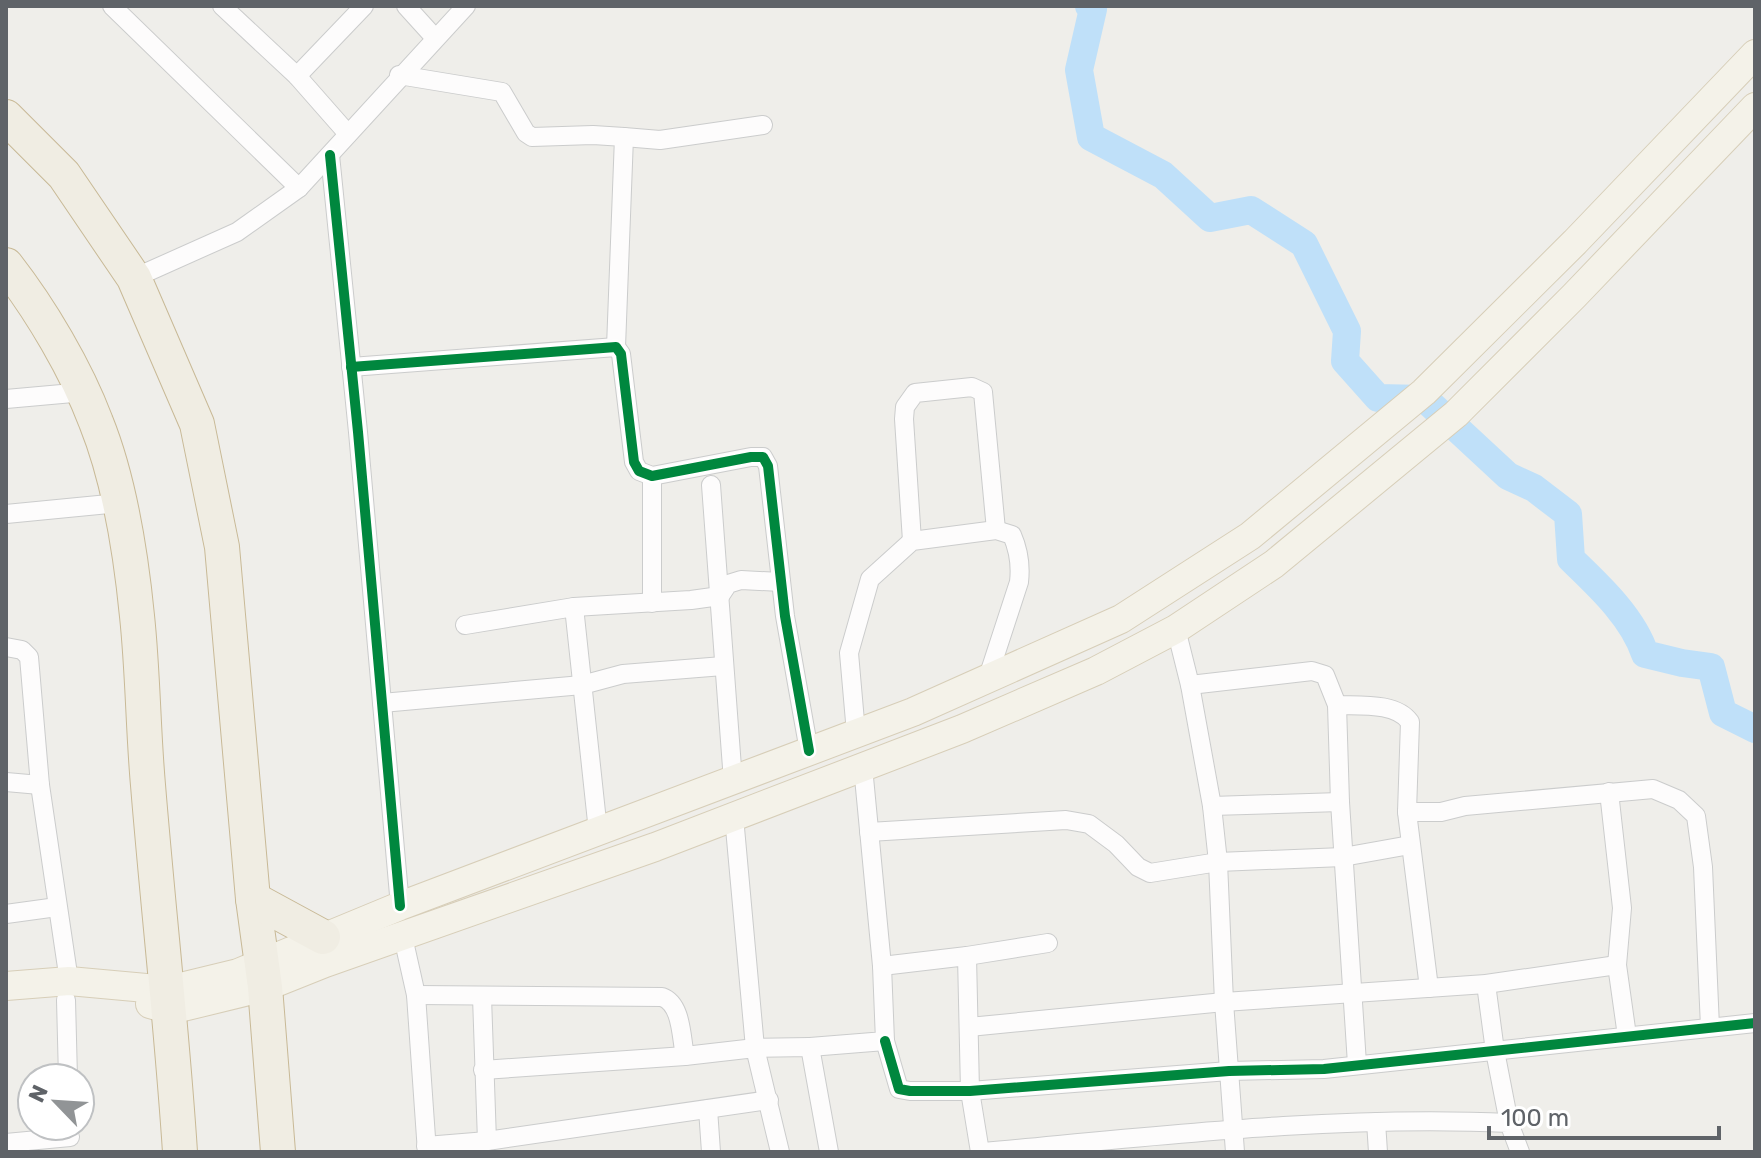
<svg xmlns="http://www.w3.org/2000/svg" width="1761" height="1158" font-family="Rubik,sans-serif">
<rect width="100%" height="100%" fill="#efeeea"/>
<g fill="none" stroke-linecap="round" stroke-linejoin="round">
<path stroke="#bfe0f9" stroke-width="28" d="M 1089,6 L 1093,9 L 1079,70 L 1091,137 L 1163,175 L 1210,218 L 1251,210 L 1304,244 L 1347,331 L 1345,361 L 1378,398 L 1425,399 L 1508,476 L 1534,488 L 1568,514 L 1571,559 C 1598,585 1633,617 1645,654 L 1682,663 L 1711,667 L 1723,713 L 1755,729"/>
<g stroke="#cbcccc" stroke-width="20">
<g id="street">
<path d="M 112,6 L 299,188"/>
<path d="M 222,6 L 297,76 L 348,134"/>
<path d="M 406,6 L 435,38"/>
<path d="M 399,75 L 502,92 L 526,133 L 532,137 L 593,135 L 624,137 L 616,347"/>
<path d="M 297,76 L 364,6"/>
<path d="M 624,137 L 660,140 L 763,125"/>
<path d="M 330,155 L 358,432 L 400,906"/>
<path d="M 134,278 L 237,232 L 299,188 L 466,6"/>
<path d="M 351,367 L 616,347 L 621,354 L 634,462 L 639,471 L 652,476 L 751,457 L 763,457 L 768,466 L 785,616 L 809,751"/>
<path d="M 6,399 L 84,392"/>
<path d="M 652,476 L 652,603"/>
<path d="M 711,485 L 733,781"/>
<path d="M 6,514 L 119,503"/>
<path d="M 912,541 L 904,419 L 905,407 L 915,393 L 972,387 L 983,392 L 996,530"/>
<path d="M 574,607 L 598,831"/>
<path d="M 465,625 L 574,607 L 691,600 L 720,596 L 728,584 L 741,580 L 781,582"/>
<path d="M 1176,629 L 1190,685 L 1212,806 L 1218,862 L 1224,1002 L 1235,1152"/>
<path d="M 6,647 L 22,650 L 29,657 L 40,785 L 69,981"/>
<path d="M 1190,685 L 1312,671 L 1325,675 L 1337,705 L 1340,802 L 1357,1064"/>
<path d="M 382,703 L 582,685 L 623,674 L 723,666"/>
<path d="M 1337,705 C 1359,706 1396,702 1410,722 L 1407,812 L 1441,812 L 1465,806 L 1653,789 L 1679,800 L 1696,816 L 1703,867 L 1710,1027"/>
<path d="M 856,733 L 849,653 L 870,579 L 912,541 L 996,530 L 1012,535 C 1019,551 1021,565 1019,582 L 987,680"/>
<path d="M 6,782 L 40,785"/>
<path d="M 1609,792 L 1622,908 L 1617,965 L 1627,1036"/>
<path d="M 1212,806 L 1340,802"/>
<path d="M 1407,812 L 1429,988"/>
<path d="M 734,817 L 755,1048 L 810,1047 L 829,1152"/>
<path d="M 869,832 L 1066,820 L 1089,824 L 1116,844 L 1138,867 L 1150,873 L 1218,862 L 1343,857 L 1410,845"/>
<path d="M 6,914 L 57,907"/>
<path d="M 403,937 L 416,995 L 427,1152"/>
<path d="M 967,956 L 1048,943"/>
<path d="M 882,966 L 967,956 L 970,1091 L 980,1152"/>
<path d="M 1486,984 L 1495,1051 L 1509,1123"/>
<path d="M 416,995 L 662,997 C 682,1004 681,1037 685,1056 L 755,1048 L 780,1152"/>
<path d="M 482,997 L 487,1141"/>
<path d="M 66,1000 L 68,1078"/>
<path d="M 969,1027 L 1224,1002 L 1486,984 L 1617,965"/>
<path d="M 885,1041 L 899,1089 L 910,1091 L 970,1091 L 1229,1071 L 1324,1069 L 1755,1023"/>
<path d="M 810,1047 L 885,1041 L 882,966 L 863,767"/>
<path d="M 483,1070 L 685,1056"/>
<path d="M 708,1109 L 711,1152"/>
<path d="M 1376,1122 L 1378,1152"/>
<path d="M 6,1143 L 70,1137"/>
<path d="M 426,1146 L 487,1141 L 769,1100"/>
<path d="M 984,1152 C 1158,1136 1334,1115 1509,1123 L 1520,1152"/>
</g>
</g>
<g stroke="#d7ceb8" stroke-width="30">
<g id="primary">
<path d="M 6,986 L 69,981 L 168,990 L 238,973 L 400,906 L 913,712 L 1121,619 L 1250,536 L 1424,392 L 1575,242 L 1755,54"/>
<path d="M 150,1004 L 171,1010 L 265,987 L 325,963 L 655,847 L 962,729 L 1096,671 L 1176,629 L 1274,564 L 1456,414 L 1574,296 L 1755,107"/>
</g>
</g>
<g stroke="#c8b996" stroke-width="36">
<g id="highway">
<path d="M 6,117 L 64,175 L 134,278 L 197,424 L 222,547 L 253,899 L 265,987 L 278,1152"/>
<path d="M 6,265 C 41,310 76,369 96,422 C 119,479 131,555 137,616 C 143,672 143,729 148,785 C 158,908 172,1029 180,1152"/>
<path d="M 253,899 L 323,937"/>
</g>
</g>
<use href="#street" stroke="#fdfcfc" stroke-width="18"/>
<use href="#primary" stroke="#f4f2e9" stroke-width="28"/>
<use href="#highway" stroke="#f0ede3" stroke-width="34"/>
<g stroke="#fff" stroke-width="15">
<g id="cycleway">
<path d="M 330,155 L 358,432 L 400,906"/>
<path d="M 351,367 L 616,347 L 621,354 L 634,462 L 639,471 L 652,476 L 751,457 L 763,457 L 768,466 L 785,616 L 809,751"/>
<path d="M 885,1041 L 899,1089 L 910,1091 L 970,1091 L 1229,1071 L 1324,1069 L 1755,1023"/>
</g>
</g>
<use href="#cycleway" stroke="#00873e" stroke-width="10"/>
</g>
<rect width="1761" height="1158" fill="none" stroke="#5f6368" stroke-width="16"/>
<g transform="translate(56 1102) rotate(295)"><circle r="38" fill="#ffffff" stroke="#bfc1c3" stroke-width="2"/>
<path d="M0-6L14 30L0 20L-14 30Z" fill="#919496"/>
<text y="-12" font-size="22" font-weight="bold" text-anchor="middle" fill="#5f6368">N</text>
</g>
<path d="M1489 1126v12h230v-12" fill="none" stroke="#5f6368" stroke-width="4"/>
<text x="1501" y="1126" font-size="24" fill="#5f6368" stroke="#ffffff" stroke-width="6" paint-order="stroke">100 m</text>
</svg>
